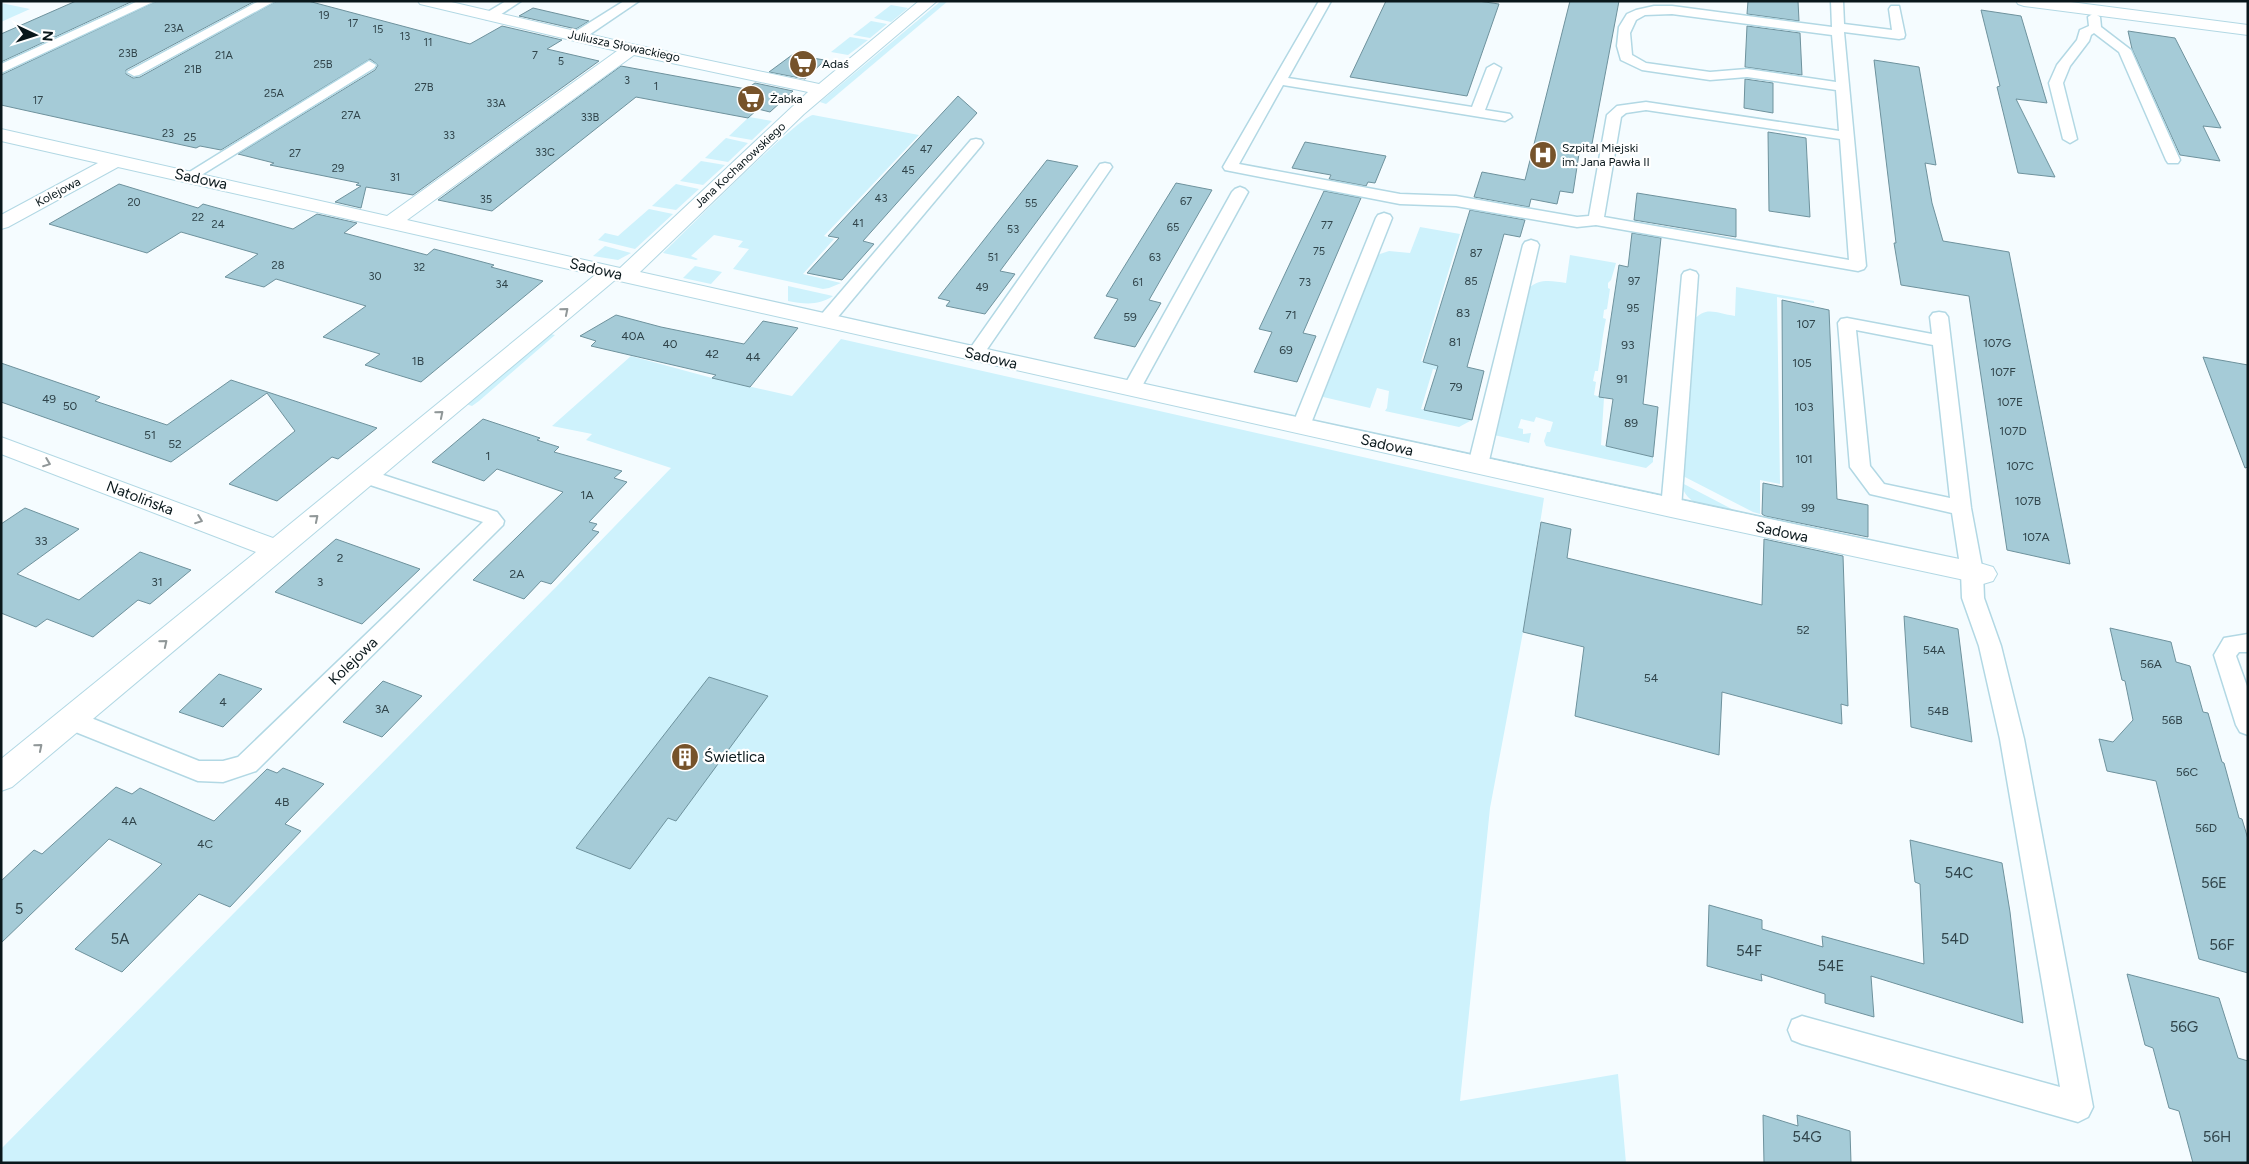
<svg xmlns="http://www.w3.org/2000/svg" width="2249" height="1164" font-family="Figtree,sans-serif">
<rect width="100%" height="100%" fill="#f5fcff"/>
<g fill="#cef2fc">
<path d="M 941,1 L 948,1 L 826,104 L 820,102 Z"/>
<path d="M 1,3 L 30,9 L 1,22 Z"/>
<path d="M 891,5 L 908,8 L 891,22 L 874,18 Z"/>
<path d="M 871,21 L 887,24 L 870,38 L 853,35 Z"/>
<path d="M 850,37 L 868,40 L 848,55 L 831,52 Z"/>
<path d="M 813,115 L 919,135 L 824,236 L 834,239 L 803,274 L 841,283 L 829,288 L 823,289 L 733,269 L 749,249 L 738,247 L 743,241 L 714,235 L 691,256 L 698,259 L 696,260 L 663,253 C 683,234 798,117 813,115 Z"/>
<path d="M 749,117 L 772,121 L 752,140 L 729,136 Z"/>
<path d="M 726,138 L 748,143 L 728,162 L 705,158 Z"/>
<path d="M 701,161 L 725,165 L 703,185 L 680,181 Z"/>
<path d="M 676,184 L 699,189 L 676,210 L 652,206 Z"/>
<path d="M 649,209 L 673,214 L 635,249 L 598,240 L 605,233 L 618,236 Z"/>
<path d="M 1420,227 L 1460,234 L 1421,361 L 1438,366 L 1437,370 L 1433,369 L 1421,409 L 1472,420 L 1459,427 L 1385,411 L 1387,408 L 1389,391 L 1377,388 L 1370,408 L 1319,396 L 1377,255 L 1389,251 L 1410,253 Z"/>
<path d="M 605,246 L 631,253 L 618,260 L 593,256 Z"/>
<path d="M 1570,255 L 1616,263 L 1611,280 L 1608,283 L 1608,288 L 1610,289 L 1607,309 L 1604,310 L 1603,318 L 1606,319 C 1602,337 1601,353 1598,371 L 1595,371 L 1593,381 L 1596,382 L 1594,395 L 1604,398 L 1601,445 L 1653,457 L 1653,462 L 1646,468 L 1546,446 L 1544,441 L 1547,432 L 1550,432 L 1553,422 L 1536,417 L 1534,422 L 1521,419 L 1518,428 L 1523,429 L 1523,434 L 1531,433 L 1529,443 L 1494,435 L 1529,288 C 1539,278 1553,281 1566,283 Z"/>
<path d="M 695,266 L 722,272 L 711,284 L 683,278 Z"/>
<path d="M 788,286 L 833,296 C 818,306 804,304 788,301 Z"/>
<path d="M 1736,287 L 1814,301 L 1814,303 L 1777,297 L 1780,484 L 1760,480 L 1760,514 L 1753,512 L 1681,475 L 1692,322 C 1705,305 1716,313 1735,316 Z"/>
<path d="M 547,333 L 555,335 L 479,401 L 472,406 L 463,403 Z"/>
<path d="M 841,339 L 1544,498 L 1523,632 L 1490,808 L 1460,1101 L 1618,1074 L 1626,1163 L 1,1163 L 1,1149 L 557,586 L 671,468 L 586,440 L 592,434 L 552,426 L 631,356 L 712,378 L 792,396 Z"/>
<path d="M 1682,483 L 1749,518 C 1728,513 1683,509 1682,483 Z"/>
</g>
<g fill="#a5cbd7" stroke="#6e929d">
<path d="M 76,1 L 133,1 L 1,62 L 1,34 Z"/>
<path d="M 157,1 L 255,1 L 126,70 L 126,74 L 133,78 L 140,77 L 277,1 L 308,1 L 470,44 L 502,26 L 562,40 L 547,49 L 599,61 L 413,195 L 366,187 L 361,208 L 335,202 L 361,186 L 356,185 L 359,183 L 270,165 L 274,163 L 238,154 L 375,70 L 378,65 L 370,59 L 221,150 L 200,146 L 196,148 L 1,105 L 1,75 Z"/>
<path d="M 1386,1 L 1478,1 L 1499,4 L 1467,96 L 1350,77 Z"/>
<path d="M 1570,1 L 1619,1 L 1591,149 L 1580,147 L 1573,193 L 1560,191 L 1557,204 L 1531,199 L 1529,207 L 1474,197 L 1482,172 L 1525,180 Z"/>
<path d="M 1748,1 L 1798,1 L 1799,21 L 1747,14 Z"/>
<path d="M 533,8 L 589,21 L 576,29 L 519,16 Z"/>
<path d="M 1981,10 L 2021,16 L 2047,103 L 2016,99 L 2055,177 L 2018,173 L 1997,87 L 2000,86 Z"/>
<path d="M 1747,26 L 1800,33 L 1802,75 L 1745,67 Z"/>
<path d="M 2128,31 L 2175,38 L 2221,128 L 2203,126 L 2220,161 L 2180,155 L 2132,49 Z"/>
<path d="M 792,55 L 825,60 L 805,79 L 769,72 Z"/>
<path d="M 1874,60 L 1919,67 L 1936,165 L 1925,163 L 1932,203 L 1943,241 L 2009,252 L 2070,564 L 2007,550 L 1969,296 L 1901,285 L 1894,243 L 1896,243 Z"/>
<path d="M 621,66 L 746,89 L 755,83 L 793,91 L 770,112 L 758,109 L 748,118 L 636,97 L 492,211 L 438,200 Z"/>
<path d="M 1745,79 L 1773,83 L 1773,113 L 1744,108 Z"/>
<path d="M 958,96 L 977,113 L 863,241 L 874,244 L 842,280 L 807,273 L 839,238 L 828,236 Z"/>
<path d="M 1768,132 L 1806,138 L 1810,217 L 1769,211 Z"/>
<path d="M 1305,142 L 1386,156 L 1375,183 L 1368,182 L 1366,186 L 1329,179 L 1331,175 L 1292,168 Z"/>
<path d="M 1047,160 L 1078,166 L 1000,271 L 1015,274 L 985,314 L 946,306 L 950,301 L 938,298 Z"/>
<path d="M 1176,183 L 1212,190 L 1149,300 L 1161,303 L 1135,347 L 1094,338 L 1118,299 L 1106,296 Z"/>
<path d="M 119,184 L 198,208 L 203,204 L 293,229 L 317,214 L 357,223 L 344,233 L 427,255 L 434,249 L 494,265 L 491,267 L 543,281 L 421,382 L 365,365 L 380,354 L 323,337 L 366,306 L 276,279 L 264,287 L 225,277 L 258,254 L 181,232 L 147,253 L 49,224 Z"/>
<path d="M 1324,191 L 1361,198 L 1303,333 L 1316,336 L 1297,382 L 1254,372 L 1272,332 L 1259,329 Z"/>
<path d="M 1637,193 L 1736,209 L 1736,237 L 1634,220 Z"/>
<path d="M 1470,210 L 1525,220 L 1520,237 L 1504,234 L 1467,367 L 1484,371 L 1472,420 L 1424,410 L 1438,366 L 1423,362 Z"/>
<path d="M 1632,233 L 1661,238 L 1643,404 L 1658,407 L 1653,457 L 1606,446 L 1613,399 L 1599,397 L 1619,265 L 1628,267 Z"/>
<path d="M 1782,300 L 1829,310 L 1837,499 L 1868,505 L 1868,537 L 1765,516 L 1762,514 L 1763,483 L 1783,487 Z"/>
<path d="M 616,315 L 661,327 L 744,344 L 763,321 L 798,328 L 750,387 L 712,378 L 716,375 L 591,346 L 596,341 L 580,336 Z"/>
<path d="M 2203,357 L 2248,365 L 2248,467 L 2245,468 Z"/>
<path d="M 1,363 L 100,397 L 95,401 L 167,425 L 231,380 L 377,428 L 338,459 L 332,457 L 277,501 L 229,484 L 295,431 L 267,393 L 171,462 L 1,402 Z"/>
<path d="M 483,419 L 540,438 L 537,440 L 559,447 L 554,452 L 622,471 L 614,478 L 627,482 L 589,522 L 597,524 L 592,530 L 599,532 L 551,584 L 541,581 L 524,599 L 473,580 L 563,492 L 497,469 L 484,481 L 432,462 Z"/>
<path d="M 25,508 L 79,529 L 17,574 L 79,600 L 140,552 L 191,570 L 150,604 L 138,600 L 93,637 L 47,619 L 36,627 L 1,613 L 1,524 Z"/>
<path d="M 1541,522 L 1571,529 L 1567,558 L 1762,605 L 1764,539 L 1843,556 L 1848,706 L 1841,704 L 1842,724 L 1722,692 L 1719,755 L 1575,716 L 1584,647 L 1523,632 Z"/>
<path d="M 336,539 L 420,569 L 362,624 L 275,592 Z"/>
<path d="M 1904,616 L 1958,629 L 1972,742 L 1911,727 Z"/>
<path d="M 2110,628 L 2171,642 L 2176,662 L 2190,666 L 2203,712 L 2208,713 L 2222,762 L 2224,763 L 2239,818 L 2242,819 L 2248,839 L 2248,973 L 2199,959 L 2156,781 L 2107,771 L 2099,739 L 2113,742 L 2133,720 L 2125,681 L 2122,680 Z"/>
<path d="M 219,674 L 262,689 L 223,727 L 179,712 Z"/>
<path d="M 709,677 L 768,696 L 676,821 L 668,818 L 630,869 L 576,848 Z"/>
<path d="M 383,681 L 422,696 L 382,737 L 343,722 Z"/>
<path d="M 283,768 L 324,784 L 285,824 L 301,831 L 230,907 L 199,894 L 122,972 L 75,949 L 162,864 L 109,839 L 1,943 L 1,881 L 34,850 L 42,854 L 116,787 L 132,794 L 140,788 L 214,821 L 267,769 L 277,773 Z"/>
<path d="M 1910,840 L 2002,863 L 2010,912 L 2023,1023 L 1871,976 L 1874,1017 L 1825,1003 L 1825,994 L 1761,974 L 1762,981 L 1707,966 L 1709,905 L 1762,920 L 1762,929 L 1823,947 L 1822,936 L 1924,964 L 1920,884 L 1915,882 Z"/>
<path d="M 2127,974 L 2219,998 L 2238,1058 L 2248,1061 L 2248,1163 L 2193,1163 L 2179,1111 L 2169,1108 L 2153,1048 L 2145,1045 Z"/>
<path d="M 1763,1115 L 1798,1126 L 1797,1115 L 1850,1131 L 1851,1163 L 1764,1163 Z"/>
</g>
<g fill="none" stroke-linecap="round" stroke-linejoin="round">
<g stroke="#b2d8e4" stroke-width="3">
<g id="service">
<path d="M 138,1 L 155,1 L 1,73 L 1,64 Z"/>
<path d="M 259,1 L 275,1 L 139,75 L 134,76 L 127,72 Z"/>
<path d="M 506,1 L 521,1 L 494,19 L 486,19 L 484,16 L 486,13 Z"/>
<path d="M 624,1 L 639,1 L 583,39 L 573,39 L 572,36 L 573,33 Z"/>
<path d="M 1319,1 L 1331,1 L 1288,78 L 1472,107 L 1487,68 L 1494,64 L 1501,68 L 1485,110 L 1510,114 L 1512,117 L 1505,121 L 1283,85 L 1239,164 L 1400,194 L 1456,196 L 1577,217 L 1589,216 L 1607,115 L 1617,106 L 1646,102 L 1839,131 L 1836,90 L 1747,77 L 1710,80 L 1642,70 L 1621,60 L 1617,46 L 1619,27 L 1627,14 L 1636,10 L 1654,6 L 1672,6 L 1832,27 L 1831,1 L 1843,1 L 1844,24 L 1892,30 L 1889,9 L 1891,6 L 1899,6 L 1905,35 L 1904,38 L 1899,39 L 1844,32 L 1866,266 L 1864,269 L 1858,271 L 1596,225 L 1577,227 L 1456,206 L 1400,204 L 1225,170 L 1223,167 ZM 1672,14 L 1832,35 L 1836,82 L 1747,69 L 1710,72 L 1646,63 L 1632,55 L 1630,33 L 1636,20 L 1645,15 ZM 1646,110 L 1840,139 L 1849,260 L 1604,217 L 1621,117 L 1626,113 Z"/>
<path d="M 2094,13 L 2100,17 L 2101,27 L 2131,50 L 2180,160 L 2178,163 L 2168,163 L 2166,160 L 2119,52 L 2094,33 L 2091,35 L 2089,41 L 2070,66 L 2063,83 L 2077,139 L 2070,143 L 2063,139 L 2049,83 L 2057,65 L 2077,40 L 2080,30 L 2089,26 L 2088,17 Z"/>
<path d="M 369,61 L 376,65 L 374,68 L 195,179 L 185,179 L 183,176 Z"/>
<path d="M 976,139 L 981,140 L 983,143 L 981,146 L 832,324 L 820,324 L 817,320 L 820,316 L 971,140 Z"/>
<path d="M 1105,163 L 1110,164 L 1112,167 L 981,358 L 975,359 L 969,358 L 966,354 L 969,350 L 1100,164 Z"/>
<path d="M 1240,187 L 1245,189 L 1248,192 L 1141,388 L 1138,392 L 1132,394 L 1126,392 L 1123,388 L 1232,192 L 1235,189 Z"/>
<path d="M 1384,213 L 1390,215 L 1392,218 L 1310,426 L 1308,430 L 1301,432 L 1294,430 L 1292,426 L 1376,218 L 1378,215 Z"/>
<path d="M 1531,240 L 1537,242 L 1539,245 L 1488,465 L 1485,470 L 1478,472 L 1471,470 L 1468,465 L 1523,245 L 1525,242 Z"/>
<path d="M 1690,270 L 1696,272 L 1698,275 L 1681,508 L 1678,513 L 1671,515 L 1664,513 L 1661,508 L 1682,275 L 1684,272 Z"/>
<path d="M 1939,312 L 1945,313 L 1948,317 L 1971,508 L 1983,572 L 1984,598 L 2001,646 L 2024,739 L 2093,1107 L 2088,1117 L 2078,1122 L 1802,1044 L 1792,1040 L 1788,1030 L 1792,1020 L 1802,1016 L 2060,1087 L 2000,739 L 1979,646 L 1962,598 L 1961,572 L 1952,513 L 1870,494 L 1850,467 L 1838,323 L 1841,319 L 1847,318 L 1932,334 L 1930,317 L 1933,313 ZM 1856,330 L 1933,345 L 1950,498 L 1884,484 L 1870,466 Z"/>
<path d="M 365,469 L 497,512 L 504,521 L 503,525 L 256,771 L 223,782 L 198,781 L 63,727 L 59,720 L 63,713 L 71,710 L 199,761 L 223,761 L 238,757 L 483,522 L 358,481 L 355,476 L 358,471 Z"/>
<path d="M 2248,634 L 2248,652 L 2239,652 L 2236,656 L 2248,689 L 2248,735 L 2240,732 L 2236,725 L 2214,655 L 2224,638 Z"/>
</g>
</g>
<g stroke="#b2d8e4" stroke-width="2">
<g id="minor">
<path d="M 418,1 L 447,1 L 631,44 L 819,84 L 919,1 L 937,1 L 804,114 L 640,272 C 1087,372 1535,470 1983,564 L 1993,567 L 1997,574 L 1993,581 L 1983,584 L 1671,517 L 615,280 L 12,787 L 1,791 L 1,759 L 256,552 L 1,454 L 1,437 L 273,538 L 595,275 L 118,167 L 8,227 L 1,229 L 1,215 L 98,163 L 1,141 L 1,129 L 387,216 L 617,51 L 420,4 ZM 634,55 L 808,92 L 620,268 L 407,220 Z"/>
<path d="M 2016,1 L 2063,1 L 2248,25 L 2248,35 L 2024,6 L 2018,4 Z"/>
</g>
</g>
<use href="#service" fill="#fff" fill-rule="evenodd"/>
<use href="#minor" fill="#fff" fill-rule="evenodd"/>
</g>
<defs><path id="oneway-chevron" d="M-2-3.5L2.5 0L-2 3.5" fill="none" stroke-width="1.6" stroke-linecap="round" stroke-linejoin="round" transform="scale(1.25)"/></defs>
<g stroke="#909798">
<use href="#oneway-chevron" transform="translate(565 311) rotate(-40)"/>
<use href="#oneway-chevron" transform="translate(440 414) rotate(-40)"/>
<use href="#oneway-chevron" transform="translate(47 463) rotate(21)"/>
<use href="#oneway-chevron" transform="translate(315 518) rotate(-40)"/>
<use href="#oneway-chevron" transform="translate(199 520) rotate(21)"/>
<use href="#oneway-chevron" transform="translate(164 643) rotate(-39)"/>
<use href="#oneway-chevron" transform="translate(39 747) rotate(-40)"/>
</g>
<defs>
<g id="supermarket-disc" transform="scale(1.4375)"><circle r="9.5" fill="#76532b" stroke="#fff"/><path d="M-6-5.5h2.5l.6 2H6L4.5 2H-2.5L-4.4-4H-6ZM-1.5 3.2a1.3 1.3 0 1 0 .1 0ZM3 3.2a1.3 1.3 0 1 0 .1 0Z" fill="#fff"/></g>
<g id="hospital-disc" transform="scale(1.4375)"><circle r="9.5" fill="#76532b" stroke="#fff"/><path d="M-5-5h3v3.5h4V-5h3V5h-3V1.5h-4V5h-3Z" fill="#fff"/></g>
<g id="building-disc" transform="scale(1.4375)"><circle r="9.5" fill="#76532b" stroke="#fff"/><path d="M-4-6H4V6H1V3H-1V6H-4ZM-2.5-4.3h1.7v1.8h-1.7ZM.8-4.3h1.7v1.8H.8ZM-2.5-1h1.7V.8h-1.7ZM.8-1h1.7V.8H.8Z" fill="#fff"/></g>
</defs>
<g fill-rule="evenodd">
<use href="#supermarket-disc" x="803" y="64"/>
<use href="#supermarket-disc" x="751" y="99"/>
<use href="#hospital-disc" x="1543" y="155"/>
<use href="#building-disc" x="685" y="757"/>
</g>
<g text-anchor="middle" stroke-width="4.5" stroke-linejoin="round" paint-order="stroke">
<g font-size="11" fill="#30444a">
<text x="324" y="19">19</text>
<text x="353" y="27">17</text>
<text x="174" y="32">23A</text>
<text x="378" y="33">15</text>
<text x="405" y="40">13</text>
<text x="428" y="46">11</text>
<text x="128" y="57">23B</text>
<text x="224" y="59">21A</text>
<text x="535" y="59">7</text>
<text x="561" y="65">5</text>
<text x="323" y="68">25B</text>
<text x="193" y="73">21B</text>
<text x="627" y="84">3</text>
<text x="656" y="90">1</text>
<text x="424" y="91">27B</text>
<text x="274" y="97">25A</text>
<text x="38" y="104">17</text>
<text x="496" y="107">33A</text>
<text x="351" y="119">27A</text>
<text x="590" y="121">33B</text>
<text x="168" y="137">23</text>
<text x="449" y="139">33</text>
<text x="190" y="141">25</text>
<text x="926" y="153">47</text>
<text x="545" y="156">33C</text>
<text x="295" y="157">27</text>
<text x="338" y="172">29</text>
<text x="908" y="174">45</text>
<text x="395" y="181">31</text>
<text x="881" y="202">43</text>
<text x="486" y="203">35</text>
<text x="1186" y="205">67</text>
<text x="134" y="206">20</text>
<text x="1031" y="207">55</text>
<text x="198" y="221">22</text>
<text x="858" y="227">41</text>
<text x="218" y="228">24</text>
<text x="1327" y="229">77</text>
<text x="1173" y="231">65</text>
<text x="1013" y="233">53</text>
<text x="1319" y="255">75</text>
<text x="1476" y="257">87</text>
<text x="993" y="261">51</text>
<text x="1155" y="261">63</text>
<text x="278" y="269">28</text>
<text x="419" y="271">32</text>
<text x="375" y="280">30</text>
<text x="1471" y="285">85</text>
<text x="1634" y="285">97</text>
<text x="1138" y="286">61</text>
<text x="1305" y="286">73</text>
<text x="502" y="288">34</text>
<text x="982" y="291">49</text>
<text x="1633" y="312">95</text>
</g>
<g font-size="12" fill="#09171b" stroke="#fff">
<text transform="translate(624 46) rotate(12)" y="4">Juliusza Słowackiego</text>
<text transform="translate(740 165) rotate(-43)" y="4">Jana Kochanowskiego</text>
<text transform="translate(58 192) rotate(-28)" y="4">Kolejowa</text>
</g>
<g font-size="12" fill="#09171b" stroke="#fff" text-anchor="start">
<text x="822" y="68">Adaś</text>
<text x="770" y="103">Żabka</text>
<text x="1562" y="152">Szpital Miejski<tspan x="1562" dy="14">im. Jana Pawła II</tspan></text>
</g>
<g font-size="12" fill="#30444a">
<text x="1463" y="317">83</text>
<text x="1291" y="319">71</text>
<text x="1130" y="321">59</text>
<text x="1806" y="328">107</text>
<text x="633" y="340">40A</text>
<text x="1455" y="346">81</text>
<text x="1997" y="347">107G</text>
<text x="670" y="348">40</text>
<text x="1628" y="349">93</text>
<text x="1286" y="354">69</text>
<text x="712" y="358">42</text>
<text x="753" y="361">44</text>
<text x="418" y="365">1B</text>
<text x="1802" y="367">105</text>
<text x="2003" y="376">107F</text>
<text x="1622" y="383">91</text>
<text x="1456" y="391">79</text>
<text x="49" y="403">49</text>
<text x="2010" y="406">107E</text>
<text x="70" y="410">50</text>
<text x="1804" y="411">103</text>
<text x="1631" y="427">89</text>
<text x="2013" y="435">107D</text>
<text x="150" y="439">51</text>
<text x="175" y="448">52</text>
<text x="488" y="460">1</text>
<text x="1804" y="463">101</text>
<text x="2020" y="470">107C</text>
<text x="587" y="499">1A</text>
<text x="2028" y="505">107B</text>
<text x="1808" y="512">99</text>
<text x="2036" y="541">107A</text>
<text x="41" y="545">33</text>
<text x="340" y="562">2</text>
<text x="517" y="578">2A</text>
<text x="157" y="586">31</text>
<text x="320" y="586">3</text>
<text x="1803" y="634">52</text>
<text x="1934" y="654">54A</text>
<text x="2151" y="668">56A</text>
<text x="1651" y="682">54</text>
<text x="223" y="706">4</text>
<text x="382" y="713">3A</text>
<text x="1938" y="715">54B</text>
<text x="2172" y="724">56B</text>
<text x="2187" y="776">56C</text>
<text x="282" y="806">4B</text>
<text x="129" y="825">4A</text>
<text x="2206" y="832">56D</text>
<text x="205" y="848">4C</text>
</g>
<g font-size="15" fill="#09171b" stroke="#fff">
<text transform="translate(201 179) rotate(12)" y="5">Sadowa</text>
<text transform="translate(596 269) rotate(13)" y="5">Sadowa</text>
<text transform="translate(991 358) rotate(13)" y="5">Sadowa</text>
<text transform="translate(1387 445) rotate(13)" y="5">Sadowa</text>
<text transform="translate(140 498) rotate(21)" y="5">Natolińska</text>
<text transform="translate(1782 532) rotate(12)" y="5">Sadowa</text>
<text transform="translate(353 661) rotate(-44)" y="5">Kolejowa</text>
</g>
<g font-size="15" fill="#09171b" stroke="#fff" text-anchor="start">
<text x="704" y="762">Świetlica</text>
</g>
<g font-size="15" fill="#30444a">
<text x="1959" y="878">54C</text>
<text x="2214" y="888">56E</text>
<text x="19" y="914">5</text>
<text x="120" y="944">5A</text>
<text x="1955" y="944">54D</text>
<text x="2222" y="950">56F</text>
<text x="1749" y="956">54F</text>
<text x="1831" y="971">54E</text>
<text x="2184" y="1032">56G</text>
<text x="1807" y="1142">54G</text>
<text x="2217" y="1142">56H</text>
</g>
</g>
<rect width="2249" height="1164" fill="none" stroke="#09171b" stroke-width="5"/>
<g transform="translate(35 35) rotate(94)" stroke="#ffffff" stroke-width="4" paint-order="stroke">
<path d="M0-4L9 19L0 12L-9 19Z" fill="#09171b"/>
<text y="-8" font-size="14" font-weight="bold" text-anchor="middle" fill="#09171b">N</text>
</g>
</svg>
